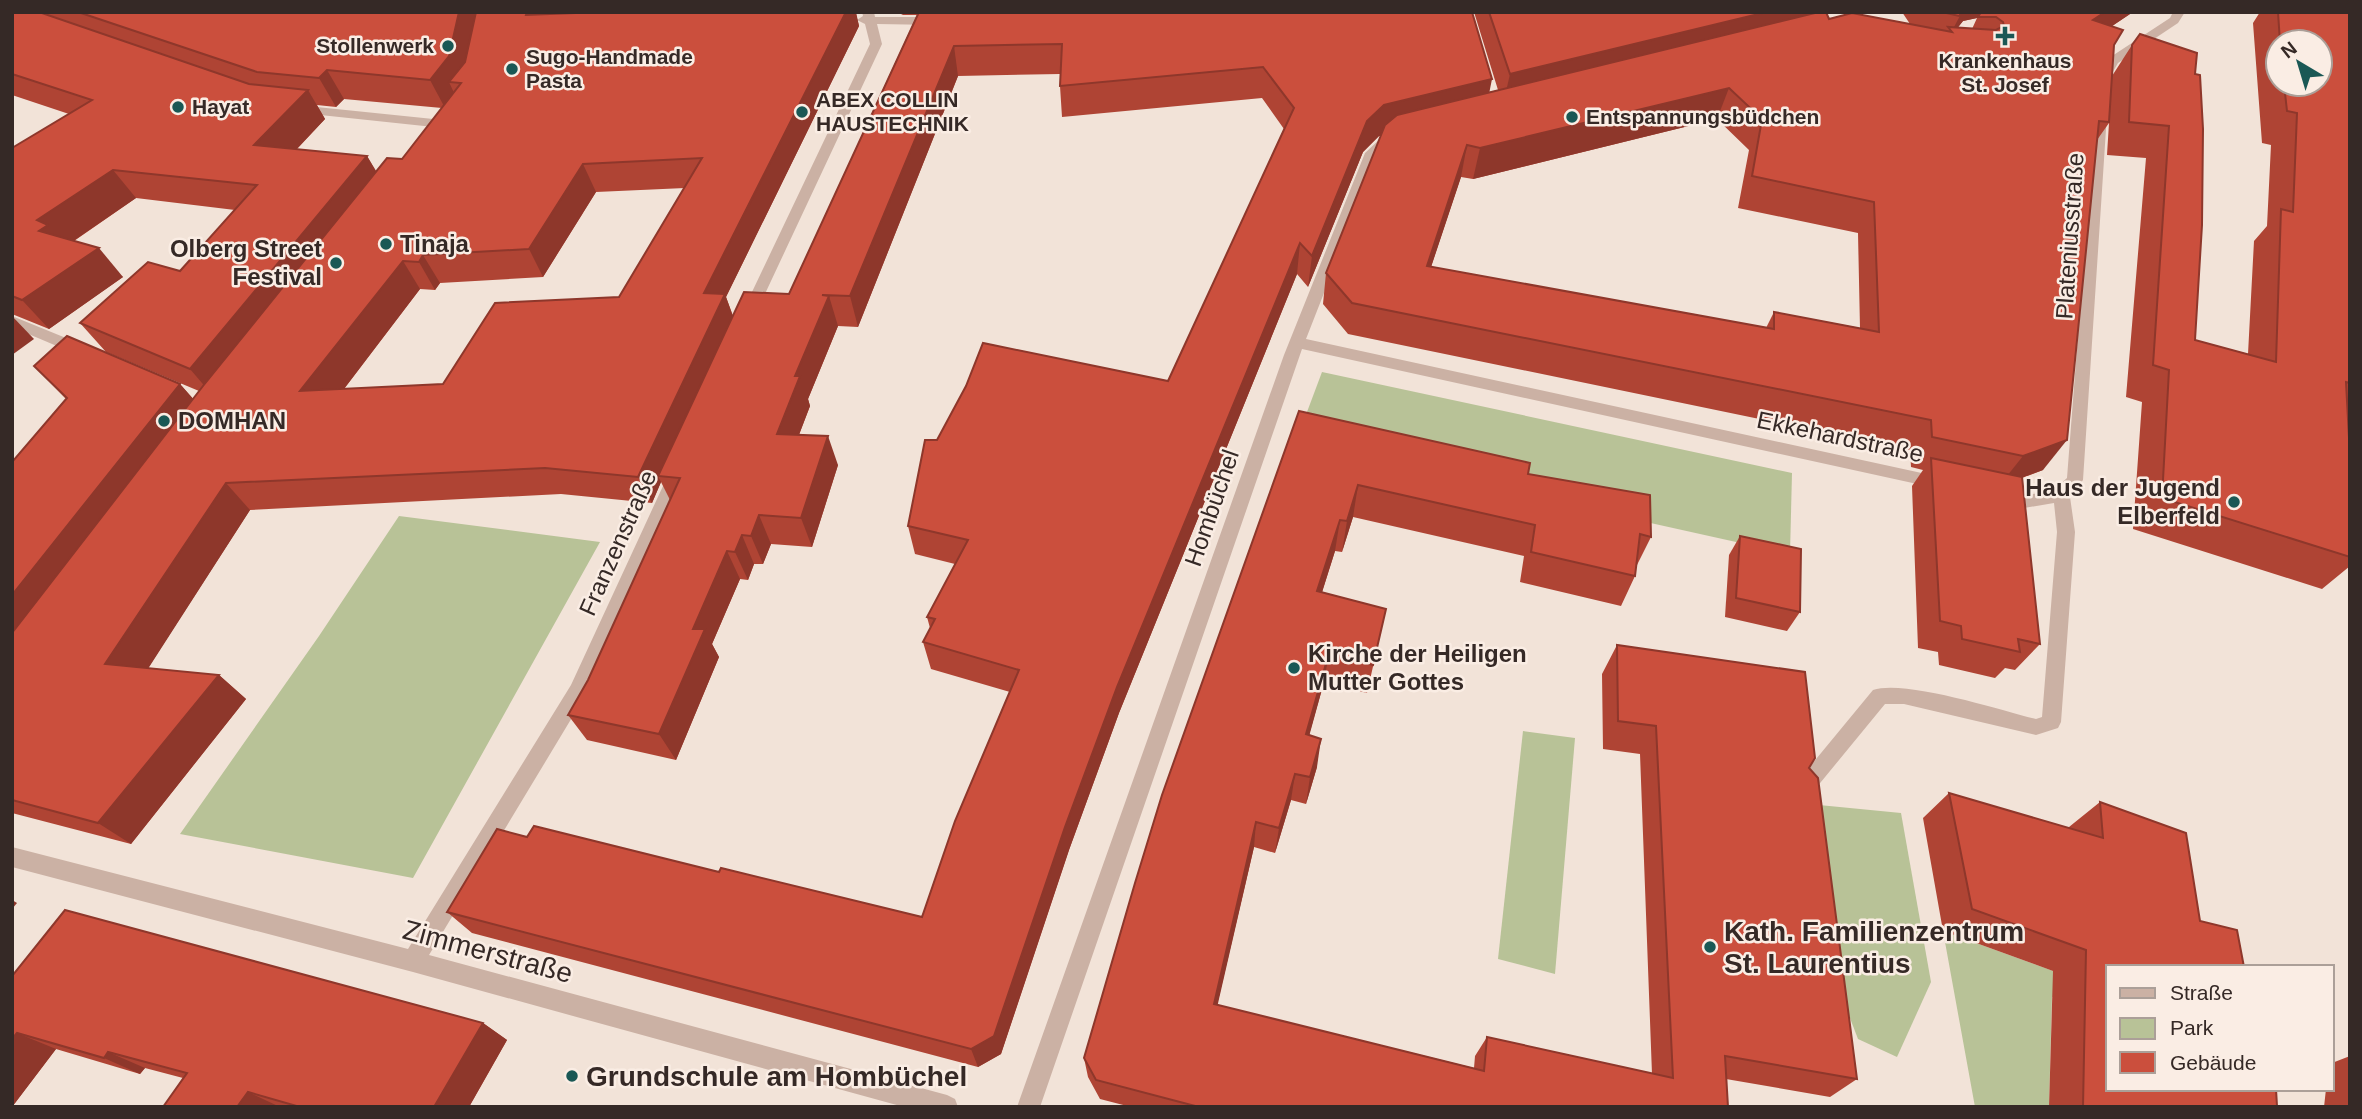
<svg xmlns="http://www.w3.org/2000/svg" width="2362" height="1119" font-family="Helvetica,sans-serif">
<rect width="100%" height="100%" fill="#f2e3d8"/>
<g fill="#b8c297">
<path d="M 1322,372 L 1792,473 L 1790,554 L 1295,444 Z"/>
<path d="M 399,516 L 600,542 L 413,878 L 180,834 L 319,636 Z"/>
<path d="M 1523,731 L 1575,738 L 1555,974 L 1498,959 Z"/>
<path d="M 1819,805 L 1901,813 L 1931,982 L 1897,1057 L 1858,1039 L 1845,1005 Z"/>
<path d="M 1943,931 L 2108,991 L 2052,997 L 2049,1107 L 1975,1107 Z"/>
</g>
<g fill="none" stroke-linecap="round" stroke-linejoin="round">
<g fill="#cbb1a4" fill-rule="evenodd">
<path d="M 862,12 L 874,12 L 875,17 L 936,17 L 942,21 L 936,25 L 877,24 L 882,44 L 756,313 L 749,318 L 744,317 L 742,313 L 870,44 L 865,24 L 857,20 L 863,16 Z"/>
<path d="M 2173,12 L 2185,12 L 2178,23 L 2118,63 L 2107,82 L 2099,82 L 2097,79 L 2109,58 L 2170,18 Z"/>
<path d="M 297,105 L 443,120 L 450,124 L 443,128 L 292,112 L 291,109 Z"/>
<path d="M 2101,110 L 2107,114 L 2083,480 L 2070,497 L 2075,532 L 2061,722 L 2058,728 L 2036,735 L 1904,704 L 1885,704 L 1807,799 L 1800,802 L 1793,799 L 1790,793 L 1793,787 L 1873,690 C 1904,679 2000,710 2036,719 L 2042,717 L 2057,532 L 2054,503 L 2024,508 L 1996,501 L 1994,496 L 1996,491 C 2004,489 2011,492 2019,493 C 2037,497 2055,490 2067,478 L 2095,114 Z"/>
<path d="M 1393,135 L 1400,139 L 1378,155 L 1306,339 L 1940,477 L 1948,483 L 1940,489 L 1302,349 L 1040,1107 L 1017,1107 L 1284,355 L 1365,153 L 1381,138 Z"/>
<path d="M 12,316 L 88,347 L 91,351 L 88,355 L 78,355 L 12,327 Z"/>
<path d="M 677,467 L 685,473 L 585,696 L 429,955 L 947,1095 L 955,1099 L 958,1107 L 904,1107 L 413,972 L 12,867 L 12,847 L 408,949 L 571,685 L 669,473 Z"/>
</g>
</g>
<g fill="#af4434" fill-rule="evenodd">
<path d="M 12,12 L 551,12 L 550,14 L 601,12 L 860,12 L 860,14 L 856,14 L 859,26 L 726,297 L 733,316 L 789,294 L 917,15 L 903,15 L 897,12 L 1472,12 L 1489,92 L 1498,90 L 1474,12 L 1813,12 L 1812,14 L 1829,19 L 1910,24 L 1902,12 L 2133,12 L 2112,26 L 2114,45 L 2112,76 L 2132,45 L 2195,74 L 2195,340 L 2248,354 L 2254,241 L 2267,226 L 2271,145 L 2262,143 L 2253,23 L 2260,12 L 2350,12 L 2350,414 L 2348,416 L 2350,456 L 2350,566 L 2322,589 L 2133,529 L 2142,402 L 2126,397 L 2146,158 L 2107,155 L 2109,123 L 2097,140 L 2043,470 L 2022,478 L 2040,644 L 2015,670 L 2005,668 L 1995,678 L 1939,665 L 1938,652 L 1918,648 L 1912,486 L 1923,470 L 1911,467 L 1910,450 L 1348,334 L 1323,304 L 1326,273 L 1381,136 L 1379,136 L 1363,152 L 1308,287 L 1297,274 L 1119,713 L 1069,850 L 1001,1054 L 978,1067 L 472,933 L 447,912 L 527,837 L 719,872 L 922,917 L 1010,692 L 931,669 L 923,642 L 930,628 L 927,617 L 955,564 L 915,554 L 908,526 L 937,440 L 1168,381 L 1284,129 L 1262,98 L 1062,117 L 1060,86 L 1060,74 L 958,76 L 858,327 L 838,326 L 808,399 L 810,406 L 799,435 L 838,465 L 812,547 L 771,544 L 763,564 L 754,564 L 748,580 L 740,579 L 712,644 L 719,657 L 676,760 L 587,740 L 568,715 L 588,680 L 670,500 L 661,482 L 652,503 L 561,494 L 250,510 L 148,668 L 219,675 L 246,699 L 131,844 L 12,813 L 12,462 L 66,399 L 34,366 L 180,384 L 193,399 L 199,391 L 106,352 L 80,323 L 180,271 L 235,210 L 136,198 L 74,241 L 123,277 L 49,329 L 12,314 L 12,148 L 69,114 L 12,95 ZM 1977,18 L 1972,29 L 1958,27 L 1963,21 ZM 2278,42 L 2320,42 L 2320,84 L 2278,84 ZM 344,99 L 442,108 L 402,159 L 376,172 L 367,156 L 297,149 L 325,119 L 317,105 L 336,107 ZM 1717,119 L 1749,150 L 1738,208 L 1858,233 L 1860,328 L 1774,312 L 1766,328 L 1431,267 L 1461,177 L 1473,179 ZM 685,188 L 619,297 L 443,384 L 344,389 L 420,289 L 435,290 L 440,283 L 543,277 L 596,192 Z"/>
<path d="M 1299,411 L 1528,474 L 1651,537 L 1636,567 L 1635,576 L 1621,606 L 1520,582 L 1524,556 L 1353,517 L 1342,552 L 1335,551 L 1322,592 L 1386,609 L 1367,693 L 1324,682 L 1309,735 L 1317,767 L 1306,804 L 1291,800 L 1275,853 L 1254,847 L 1217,1005 L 1474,1068 L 1475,1056 L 1487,1037 L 1652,1074 L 1640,754 L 1603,749 L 1602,674 L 1617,645 L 1809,768 L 1857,1079 L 1830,1097 L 1726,1079 L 1728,1107 L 1131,1107 L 1100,1099 L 1088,1077 L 1084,1058 Z"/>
<path d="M 1740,536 L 1800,612 L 1787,631 L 1725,617 L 1729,555 Z"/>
<path d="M 1949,793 L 2069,828 L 2069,827 L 2100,802 L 2200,921 L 2244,967 L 2277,1106 L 2278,1107 L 2049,1107 L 2053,971 L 1943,931 L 1923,818 Z"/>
<path d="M 12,976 L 483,1023 L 507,1040 L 469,1107 L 163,1107 L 183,1078 L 145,1068 L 140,1074 L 56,1049 L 12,1107 Z"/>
<path d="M 2350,1056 L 2350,1107 L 2324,1107 L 2326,1089 L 2332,1089 L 2332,1063 Z"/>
</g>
<g fill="#8e372b">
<path d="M 459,12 L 478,12 L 461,83 L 449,82 L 455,95 L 445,108 L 430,80 Z"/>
<path d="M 846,12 L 856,12 L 859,26 L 726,297 L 735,322 L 658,476 L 661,482 L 652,503 L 638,477 L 704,293 Z"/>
<path d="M 1767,12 L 1813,12 L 1805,30 L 1503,105 L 1510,74 Z"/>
<path d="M 1962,12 L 1992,12 L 1977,18 L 1963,21 L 1945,44 Z"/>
<path d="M 2105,12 L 2133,12 L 2075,51 L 2093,20 Z"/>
<path d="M 954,46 L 958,76 L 858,327 L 850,296 Z"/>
<path d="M 327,70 L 344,99 L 336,107 L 319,78 Z"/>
<path d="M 1492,79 L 1486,109 L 1379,136 L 1363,152 L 1308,287 L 1312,256 L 1367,121 L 1384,105 Z"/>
<path d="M 1729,88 L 1717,119 L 1473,179 L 1480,148 Z"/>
<path d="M 308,90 L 325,119 L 273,174 L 254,145 Z"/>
<path d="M 1467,145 L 1461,177 L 1421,297 L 1427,266 Z"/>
<path d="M 367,156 L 384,184 L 214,397 L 190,369 Z"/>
<path d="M 583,164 L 596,192 L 543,277 L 529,249 Z"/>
<path d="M 113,170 L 136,198 L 66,246 L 39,231 L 37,220 Z"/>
<path d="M 1300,243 L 1297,274 L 1119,713 L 1069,850 L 1001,1054 L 978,1067 L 971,1049 L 1065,827 L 1117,687 Z"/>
<path d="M 99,248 L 123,277 L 49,329 L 22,300 Z"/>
<path d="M 423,255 L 440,283 L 435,290 L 419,262 Z"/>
<path d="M 403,261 L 420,289 L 321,419 L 300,391 Z"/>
<path d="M 829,296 L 838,326 L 808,399 L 810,406 L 788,463 L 777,434 L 795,376 Z"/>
<path d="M 12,316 L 34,339 L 12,355 Z"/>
<path d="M 180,384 L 204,411 L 12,662 L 12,595 Z"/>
<path d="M 828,436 L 838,465 L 812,547 L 801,518 Z"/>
<path d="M 2067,440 L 2043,470 L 1999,486 L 2023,456 Z"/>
<path d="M 226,483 L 250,510 L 135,689 L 105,664 Z"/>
<path d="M 1358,485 L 1353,517 L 1342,552 L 1347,521 Z"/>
<path d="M 759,515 L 771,544 L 763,564 L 751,536 Z"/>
<path d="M 1340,520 L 1335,551 L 1313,621 L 1317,591 Z"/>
<path d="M 742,535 L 754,564 L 748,580 L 735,552 Z"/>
<path d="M 727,551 L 740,579 L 712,644 L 719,657 L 676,760 L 659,734 L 693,629 Z"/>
<path d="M 1329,653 L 1324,682 L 1302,762 L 1306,734 Z"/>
<path d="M 219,675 L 246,699 L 131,844 L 98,823 Z"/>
<path d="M 1321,739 L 1317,767 L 1306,804 L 1310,777 Z"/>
<path d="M 1295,774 L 1291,800 L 1275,853 L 1279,828 Z"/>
<path d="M 1256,822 L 1254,847 L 1213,1025 L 1214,1004 Z"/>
<path d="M 12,900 L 17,903 L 12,909 Z"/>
<path d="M 483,1023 L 507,1040 L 469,1107 L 434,1107 Z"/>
<path d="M 17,1033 L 56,1049 L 12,1107 L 12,1039 Z"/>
<path d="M 108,1052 L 145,1068 L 140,1074 L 104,1058 Z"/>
<path d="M 248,1092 L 280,1107 L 237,1107 Z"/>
</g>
<g fill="#cb4f3d" stroke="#8e372b" stroke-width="2" fill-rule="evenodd">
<path d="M 12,12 L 39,12 L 249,84 L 308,90 L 254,145 L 367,156 L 190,369 L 80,323 L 148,262 L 180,271 L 257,185 L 113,170 L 37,220 L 48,225 L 39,231 L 99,248 L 22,300 L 12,296 L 12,148 L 92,100 L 12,74 Z"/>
<path d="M 78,12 L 459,12 L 449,56 L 430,80 L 327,70 L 319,78 L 257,72 Z"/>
<path d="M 476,12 L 527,12 L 526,15 L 601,12 L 846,12 L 704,293 L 725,294 L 638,477 L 545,468 L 226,483 L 105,664 L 219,675 L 98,823 L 12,800 L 12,633 L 203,386 L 387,158 L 402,159 L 461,83 L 449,82 L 465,62 ZM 702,158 L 619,297 L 495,303 L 443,384 L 300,391 L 403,261 L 419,262 L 423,255 L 529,249 L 583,164 Z"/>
<path d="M 919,12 L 1472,12 L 1492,79 L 1384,105 L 1367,121 L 1312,256 L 1300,243 L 1117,687 L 1065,827 L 994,1036 L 971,1049 L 447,912 L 497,829 L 527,837 L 534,826 L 719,872 L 721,868 L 922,917 L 955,821 L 1019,670 L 923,642 L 935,619 L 927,617 L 968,540 L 908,526 L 925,440 L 937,440 L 966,386 L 983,343 L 1168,381 L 1294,108 L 1263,67 L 1060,86 L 1062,44 L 954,46 L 850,296 L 822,295 L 829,296 L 795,376 L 800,376 L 777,434 L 828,436 L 801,518 L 759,515 L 751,536 L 742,535 L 735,552 L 727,551 L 693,629 L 705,629 L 659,734 L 568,715 L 588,680 L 680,478 L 658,476 L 744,292 L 789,294 Z"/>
<path d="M 1489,12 L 1767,12 L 1510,74 Z"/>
<path d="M 1819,12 L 1826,12 L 1829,19 L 1852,13 L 1952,32 L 1948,27 L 1996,30 L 2004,26 L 2003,22 L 1996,17 L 1978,17 L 1981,12 L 2105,12 L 2093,20 L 2123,30 L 2114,45 L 2109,122 L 2099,121 L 2067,440 L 2023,456 L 1932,437 L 1931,420 L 1352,303 L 1326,273 L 1385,125 L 1397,115 ZM 1729,88 L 1762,119 L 1752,176 L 1874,202 L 1879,332 L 1774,312 L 1774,329 L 1427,266 L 1467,145 L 1480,148 Z"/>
<path d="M 1942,12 L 1962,12 L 1959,16 Z"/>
<path d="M 2278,12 L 2350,12 L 2350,383 L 2346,382 L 2350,456 L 2350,557 L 2162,498 L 2169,370 L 2153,365 L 2169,126 L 2129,122 L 2132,45 L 2140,34 L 2197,53 L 2195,74 L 2200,75 L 2203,129 L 2202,225 L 2195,340 L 2276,362 L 2281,209 L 2293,212 L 2297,113 L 2287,111 L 2284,84 L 2320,84 L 2320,42 L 2280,42 Z"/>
<path d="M 67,336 L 180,384 L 12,595 L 12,462 L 67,398 L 34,366 Z"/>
<path d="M 1299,411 L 1530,463 L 1528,474 L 1650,495 L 1651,537 L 1640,534 L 1635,576 L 1531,552 L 1535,525 L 1358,485 L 1347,521 L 1340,520 L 1317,591 L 1386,609 L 1373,665 L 1329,653 L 1306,734 L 1321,739 L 1310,777 L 1295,774 L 1279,828 L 1256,822 L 1214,1004 L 1484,1071 L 1487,1037 L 1673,1078 L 1656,726 L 1618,721 L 1617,645 L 1805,672 L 1815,758 L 1809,768 L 1818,778 L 1857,1079 L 1725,1056 L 1728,1107 L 1199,1107 L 1096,1080 L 1084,1058 L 1135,883 L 1162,795 Z"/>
<path d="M 1931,458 L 2022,477 L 2040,644 L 2018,639 L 2020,652 L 1962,639 L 1961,626 L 1940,621 Z"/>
<path d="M 1740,536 L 1801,549 L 1800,612 L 1736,598 Z"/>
<path d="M 1949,793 L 2103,838 L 2100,802 L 2186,833 L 2200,921 L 2237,930 L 2244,967 L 2108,967 L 2108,1089 L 2276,1089 L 2277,1106 L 2278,1107 L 2083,1107 L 2086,950 L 1972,909 Z"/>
<path d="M 65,910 L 483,1023 L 434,1107 L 300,1107 L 248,1092 L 237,1107 L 163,1107 L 187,1073 L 108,1052 L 104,1058 L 17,1033 L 12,1039 L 12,976 Z"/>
</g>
<g fill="#1a5855" stroke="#faede4" stroke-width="2.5">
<path d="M2001.5 25.5h7v7h7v7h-7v7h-7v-7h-7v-7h7z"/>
<circle cx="448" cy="46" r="7"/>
<circle cx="512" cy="69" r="7"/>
<circle cx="178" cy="107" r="7"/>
<circle cx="802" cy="112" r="7"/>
<circle cx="1572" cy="117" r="7"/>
<circle cx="386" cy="244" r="7"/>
<circle cx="336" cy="263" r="7"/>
<circle cx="164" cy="421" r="7"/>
<circle cx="2234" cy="502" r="7"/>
<circle cx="1294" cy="668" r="7"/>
<circle cx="1710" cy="947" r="7"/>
<circle cx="572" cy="1076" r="7"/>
</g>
<g text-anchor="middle" stroke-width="5" stroke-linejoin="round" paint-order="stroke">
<g font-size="21" font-weight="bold" fill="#352926" stroke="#faede4" text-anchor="start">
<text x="434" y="53" text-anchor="end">Stollenwerk</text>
<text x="526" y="64">Sugo-Handmade<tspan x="526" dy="24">Pasta</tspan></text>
<text x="2005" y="68" text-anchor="middle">Krankenhaus<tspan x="2005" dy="24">St. Josef</tspan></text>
<text x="816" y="107">ABEX COLLIN<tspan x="816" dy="24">HAUSTECHNIK</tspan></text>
<text x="192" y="114">Hayat</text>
<text x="1586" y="124">Entspannungsbüdchen</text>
</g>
<g font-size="24" fill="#352926" stroke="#faede4">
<text transform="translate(2070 236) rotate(-86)" y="8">Plateniusstraße</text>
<text transform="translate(1840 437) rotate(12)" y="8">Ekkehardstraße</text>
<text transform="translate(1212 508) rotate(-71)" y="8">Hombüchel</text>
<text transform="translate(618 543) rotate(-66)" y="8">Franzenstraße</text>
</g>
<g font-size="24" font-weight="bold" fill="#352926" stroke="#faede4" text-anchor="start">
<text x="400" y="252">Tinaja</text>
<text x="322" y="257" text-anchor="end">Olberg Street<tspan x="322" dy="28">Festival</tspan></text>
<text x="178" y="429">DOMHAN</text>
<text x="2220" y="496" text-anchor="end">Haus der Jugend<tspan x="2220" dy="28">Elberfeld</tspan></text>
<text x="1308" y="662">Kirche der Heiligen<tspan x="1308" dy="28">Mutter Gottes</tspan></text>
</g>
<g font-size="28" font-weight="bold" fill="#352926" stroke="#faede4" text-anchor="start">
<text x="1724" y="941">Kath. Familienzentrum<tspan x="1724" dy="32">St. Laurentius</tspan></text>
<text x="586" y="1086">Grundschule am Hombüchel</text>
</g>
<g font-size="28" fill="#352926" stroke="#faede4">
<text transform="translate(488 951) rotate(15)" y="10">Zimmerstraße</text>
</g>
</g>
<rect width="2362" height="1119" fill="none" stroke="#352926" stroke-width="28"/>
<rect x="2106" y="965" width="228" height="126" fill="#faede4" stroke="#ab9f98" stroke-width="2"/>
<rect x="2120" y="988" width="35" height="10" fill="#cbb1a4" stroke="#ab9f98" stroke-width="2"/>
<text x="2170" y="1000" font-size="21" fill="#352926">Straße</text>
<rect x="2120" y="1018" width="35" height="21" fill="#b8c297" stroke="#ab9f98" stroke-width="2"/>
<text x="2170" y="1035" font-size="21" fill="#352926">Park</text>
<rect x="2120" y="1052" width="35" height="21" fill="#cb4f3d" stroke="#ab9f98" stroke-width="2"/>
<text x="2170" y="1070" font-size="21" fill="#352926">Gebäude</text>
<g transform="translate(2299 63) rotate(322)"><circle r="33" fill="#faede4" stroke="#ab9f98" stroke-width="2"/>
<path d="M0-5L12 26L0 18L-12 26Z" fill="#1a5855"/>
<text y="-10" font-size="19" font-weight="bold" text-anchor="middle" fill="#352926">N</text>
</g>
</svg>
